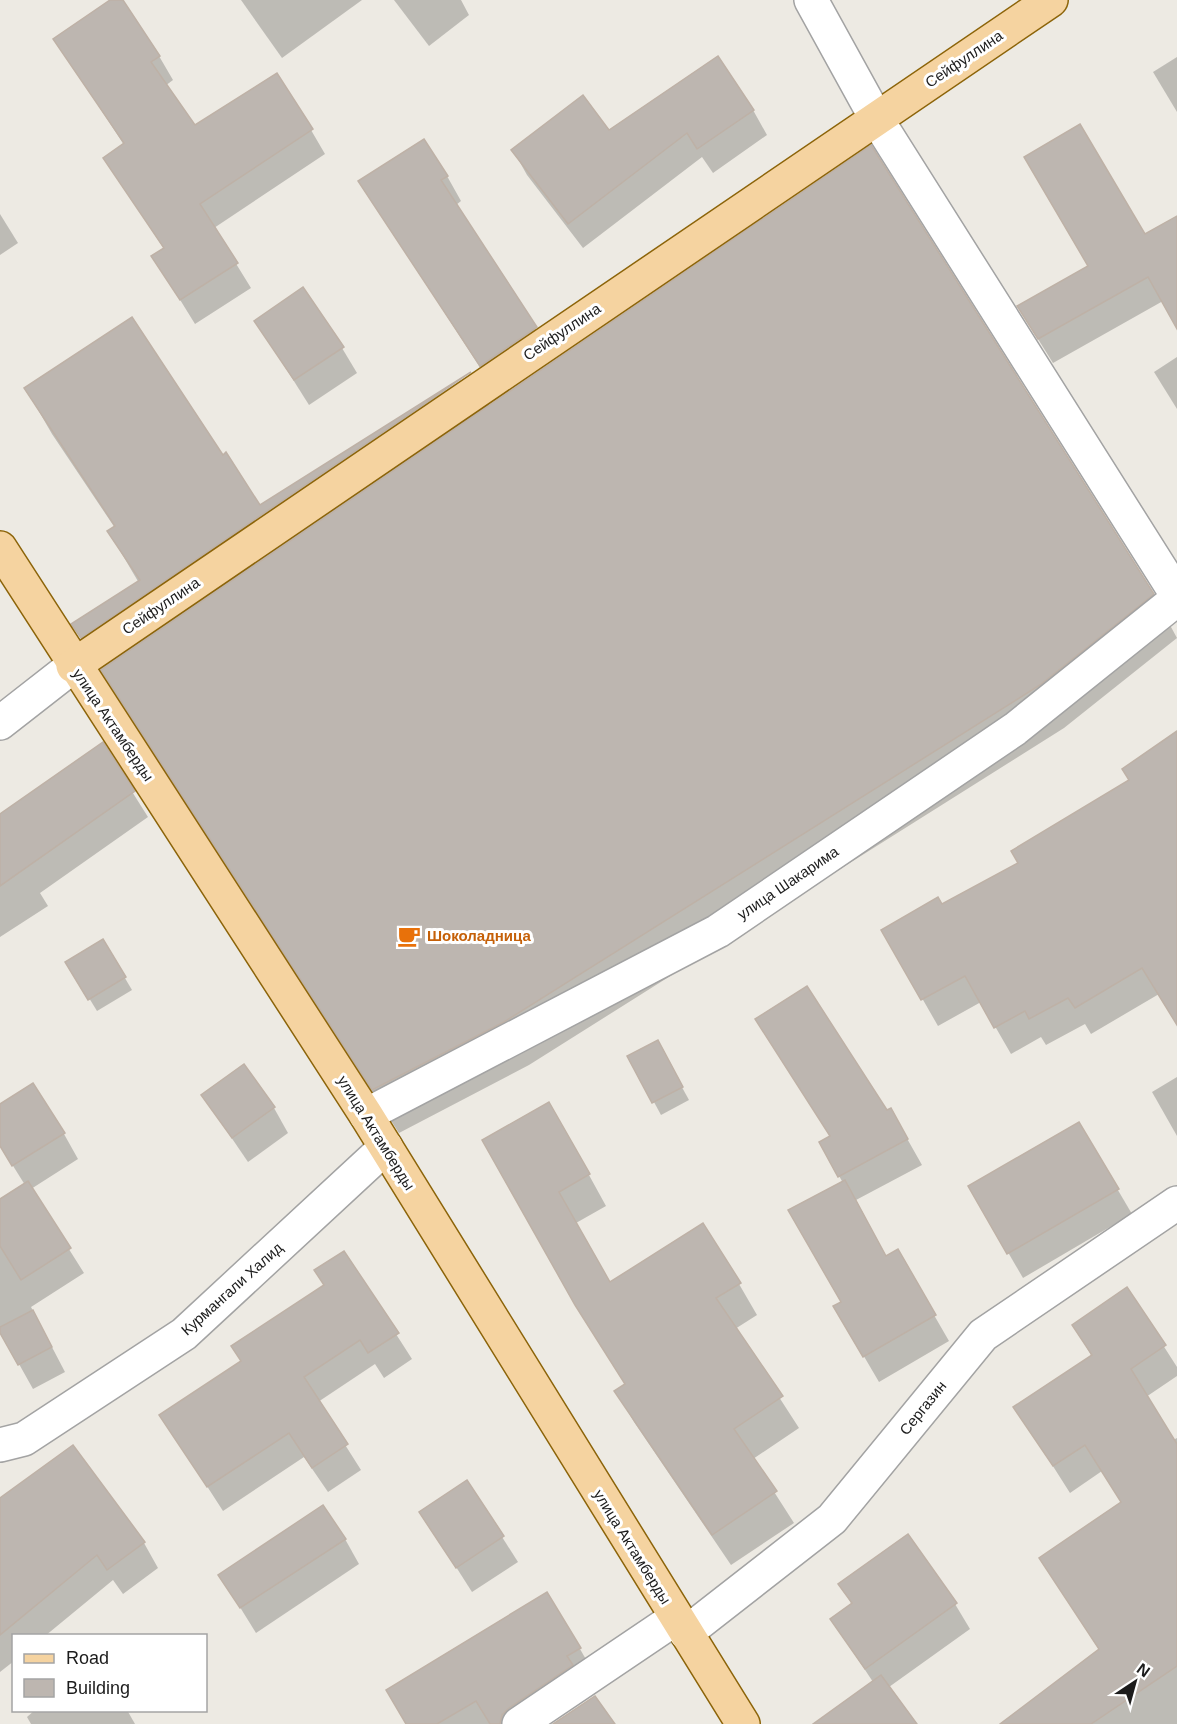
<svg xmlns="http://www.w3.org/2000/svg" width="1177" height="1724" font-family="Arial,sans-serif">
<rect width="100%" height="100%" fill="#edeae3"/>
<g fill="#0003">
<path d="M 113,0 L 121,0 L 159,56 L 173,80 L 165,86 L 194,127 L 311,130 L 325,154 L 214,228 L 251,288 L 195,324 L 153,256 L 164,249 L 105,158 L 124,145 L 55,39 Z"/>
<path d="M 241,0 L 362,0 L 282,58 Z"/>
<path d="M 394,0 L 461,0 L 469,15 L 429,46 Z"/>
<path d="M 1177,57 L 1177,112 L 1153,72 Z"/>
<path d="M 753,110 L 767,135 L 713,173 L 702,157 L 583,248 L 527,175 L 513,150 L 609,132 Z"/>
<path d="M 447,176 L 461,201 L 456,205 L 551,353 L 495,391 L 360,181 Z"/>
<path d="M 0,214 L 18,243 L 0,255 Z"/>
<path d="M 1177,234 L 1177,325 L 1163,301 L 1053,363 L 1033,331 L 1144,236 Z"/>
<path d="M 256,321 L 342,348 L 357,373 L 309,405 Z"/>
<path d="M 1177,357 L 1177,409 L 1154,372 Z"/>
<path d="M 471,374 L 490,407 L 1153,594 L 1177,638 L 1064,728 L 529,1065 L 399,1133 L 99,669 L 73,624 L 139,583 L 109,532 L 115,528 L 52,434 L 26,389 L 223,457 L 260,507 Z"/>
<path d="M 1177,733 L 1177,1022 L 1159,994 L 1091,1034 L 1085,1024 L 1046,1045 L 1041,1037 L 1011,1054 L 981,1002 L 938,1026 L 883,930 L 942,906 L 1020,863 L 1131,781 Z"/>
<path d="M 102,744 L 148,817 L 40,893 L 48,906 L 0,937 L 0,818 Z"/>
<path d="M 103,941 L 132,990 L 97,1011 L 67,962 Z"/>
<path d="M 657,1042 L 689,1100 L 661,1115 L 629,1056 Z"/>
<path d="M 1177,1077 L 1177,1136 L 1152,1092 Z"/>
<path d="M 203,1096 L 274,1108 L 288,1133 L 248,1162 Z"/>
<path d="M 0,1106 L 64,1134 L 78,1159 L 31,1189 L 84,1273 L 31,1307 L 65,1372 L 33,1389 L 0,1330 L 0,1201 L 25,1185 L 0,1145 Z"/>
<path d="M 886,1112 L 905,1135 L 922,1165 L 856,1200 L 886,1257 L 897,1251 L 949,1341 L 879,1382 L 835,1307 L 843,1302 L 843,1183 L 821,1143 Z"/>
<path d="M 1079,1124 L 1132,1214 L 1023,1278 L 970,1187 Z"/>
<path d="M 567,1135 L 606,1206 L 576,1223 L 610,1284 L 739,1284 L 757,1315 L 735,1329 L 799,1428 L 753,1459 L 794,1523 L 731,1565 L 634,1422 L 616,1391 L 626,1385 L 484,1140 Z"/>
<path d="M 344,1253 L 412,1359 L 384,1378 L 375,1364 L 318,1402 L 361,1470 L 328,1492 L 304,1457 L 223,1511 L 161,1415 L 242,1362 L 325,1286 Z"/>
<path d="M 1127,1289 L 1177,1367 L 1177,1376 L 1146,1397 L 1173,1440 L 1177,1438 L 1177,1724 L 1003,1724 L 1100,1651 L 1041,1559 L 1122,1503 L 1102,1471 L 1070,1493 L 1016,1408 L 1092,1357 L 1074,1325 Z"/>
<path d="M 467,1482 L 518,1562 L 472,1592 L 421,1512 Z"/>
<path d="M 0,1534 L 144,1543 L 158,1568 L 123,1594 L 113,1580 L 45,1636 L 14,1636 L 14,1661 L 0,1672 Z"/>
<path d="M 345,1539 L 359,1564 L 256,1633 L 220,1575 Z"/>
<path d="M 840,1584 L 955,1604 L 970,1629 L 889,1687 L 915,1724 L 838,1724 L 873,1682 L 832,1620 L 852,1605 Z"/>
<path d="M 580,1649 L 595,1675 L 541,1724 L 407,1724 Z"/>
<path d="M 35,1710 L 127,1710 L 135,1724 L 31,1724 L 27,1717 Z"/>
</g>
<g fill="#bdb6b0" stroke="#beb1a6" stroke-width="1.5">
<path d="M 110,0 L 123,0 L 160,56 L 151,62 L 195,125 L 277,73 L 313,129 L 200,204 L 238,263 L 180,300 L 151,256 L 164,248 L 103,158 L 124,143 L 53,39 Z"/>
<path d="M 718,56 L 754,110 L 697,149 L 687,133 L 568,224 L 511,150 L 583,95 L 609,130 Z"/>
<path d="M 1080,124 L 1145,234 L 1177,216 L 1177,329 L 1148,277 L 1038,339 L 1017,306 L 1088,266 L 1024,157 Z"/>
<path d="M 424,139 L 448,176 L 441,180 L 537,327 L 480,366 L 358,181 Z"/>
<path d="M 871,145 L 1154,594 L 1040,685 L 504,1022 L 372,1090 L 101,670 Z"/>
<path d="M 303,287 L 344,347 L 294,380 L 254,321 Z"/>
<path d="M 132,317 L 223,455 L 226,452 L 260,505 L 471,372 L 81,638 L 71,624 L 140,580 L 107,531 L 115,526 L 24,388 Z"/>
<path d="M 1177,731 L 1177,1025 L 1142,968 L 1075,1008 L 1068,998 L 1029,1019 L 1025,1011 L 994,1028 L 965,976 L 921,1000 L 881,930 L 938,897 L 942,904 L 1018,863 L 1011,851 L 1129,780 L 1122,769 Z"/>
<path d="M 103,742 L 135,791 L 0,886 L 0,814 Z"/>
<path d="M 103,939 L 126,977 L 88,1000 L 65,962 Z"/>
<path d="M 807,986 L 887,1110 L 891,1108 L 908,1139 L 838,1177 L 819,1142 L 830,1136 L 755,1019 Z"/>
<path d="M 658,1040 L 683,1087 L 652,1103 L 627,1056 Z"/>
<path d="M 244,1064 L 275,1107 L 232,1138 L 201,1095 Z"/>
<path d="M 33,1083 L 65,1133 L 12,1166 L 0,1146 L 0,1104 Z"/>
<path d="M 549,1102 L 590,1174 L 559,1192 L 610,1282 L 703,1223 L 741,1283 L 716,1298 L 783,1396 L 734,1429 L 777,1491 L 712,1535 L 614,1391 L 625,1384 L 575,1305 L 482,1140 Z"/>
<path d="M 1079,1122 L 1119,1189 L 1007,1254 L 968,1186 Z"/>
<path d="M 845,1180 L 886,1256 L 898,1249 L 936,1315 L 863,1357 L 833,1306 L 841,1302 L 788,1210 Z"/>
<path d="M 28,1181 L 71,1248 L 21,1280 L 0,1246 L 0,1199 Z"/>
<path d="M 344,1251 L 399,1333 L 368,1353 L 360,1340 L 304,1377 L 348,1444 L 312,1468 L 289,1433 L 207,1487 L 159,1415 L 241,1361 L 231,1346 L 324,1285 L 314,1270 Z"/>
<path d="M 1127,1287 L 1166,1345 L 1131,1369 L 1177,1444 L 1177,1666 L 1091,1724 L 1000,1724 L 1099,1649 L 1039,1558 L 1121,1502 L 1085,1445 L 1053,1466 L 1013,1407 L 1092,1355 L 1072,1325 Z"/>
<path d="M 33,1310 L 52,1347 L 18,1365 L 0,1333 L 0,1327 Z"/>
<path d="M 73,1445 L 145,1542 L 107,1570 L 97,1555 L 0,1635 L 0,1498 Z"/>
<path d="M 467,1480 L 504,1536 L 456,1568 L 419,1512 Z"/>
<path d="M 323,1505 L 346,1539 L 240,1608 L 218,1575 Z"/>
<path d="M 908,1534 L 957,1603 L 865,1669 L 830,1619 L 852,1603 L 838,1584 Z"/>
<path d="M 547,1592 L 581,1648 L 567,1656 L 573,1665 L 509,1708 L 502,1715 L 500,1724 L 490,1724 L 476,1701 L 437,1724 L 406,1724 L 386,1690 Z"/>
<path d="M 881,1675 L 917,1724 L 813,1724 Z"/>
<path d="M 595,1696 L 615,1724 L 553,1724 Z"/>
</g>
<g fill="none" stroke-linecap="round" stroke-linejoin="round">
<g stroke="#a3a3a3" stroke-width="36">
<g id="minor">
<path d="M 811,0 L 876,118 L 1177,595"/>
<path d="M 0,723 L 73,666"/>
<path d="M 366,1115 L 718,931 L 1015,729 L 1177,599"/>
<path d="M 0,1445 L 24,1439 L 184,1334 L 386,1147"/>
<path d="M 686,1633 L 832,1519 L 983,1335 L 1177,1203"/>
<path d="M 519,1724 L 676,1618"/>
</g>
</g>
<g stroke="#8c6409" stroke-width="36">
<g id="major">
<path d="M 0,548 L 366,1115 L 743,1724"/>
<path d="M 73,666 L 1051,0"/>
</g>
</g>
<use href="#minor" stroke="#fff" stroke-width="33"/>
<use href="#major" stroke="#f5d3a0" stroke-width="33"/>
</g>
<defs>
<g id="cafe-bare" transform="scale(1.8)"><path d="M-5.5-4.5H6V0H3Q3 3.5 0 3.5H-2.5Q-5.5 3.5-5.5 0ZM3-3.2v2h1.7v-2ZM-6 4.5H4V6H-6Z" fill="#e8710a" stroke="#fff" stroke-width="2.5" paint-order="stroke"/></g>
</defs>
<g fill-rule="evenodd">
<use href="#cafe-bare" x="409" y="936"/>
</g>
<g text-anchor="middle" stroke-width="6" stroke-linejoin="round" paint-order="stroke">
<g font-size="15" fill="#1c1c1c" stroke="#fff">
<text transform="translate(964 59) rotate(-34)" y="5">Сейфуллина</text>
<text transform="translate(562 332) rotate(-34)" y="5">Сейфуллина</text>
<text transform="translate(161 606) rotate(-34)" y="5">Сейфуллина</text>
<text transform="translate(113 725) rotate(56)" y="5">улица Актамберды</text>
<text transform="translate(788 883) rotate(-34)" y="5">улица Шакарима</text>
<text transform="translate(376 1133) rotate(58)" y="5">улица Актамберды</text>
<text transform="translate(232 1289) rotate(-42)" y="5">Курмангали Халид</text>
<text transform="translate(923 1408) rotate(-51)" y="5">Сергазин</text>
<text transform="translate(632 1547) rotate(58)" y="5">улица Актамберды</text>
</g>
<g font-size="15" font-weight="bold" fill="#c56008" stroke="#fff" text-anchor="start">
<text x="427" y="941">Шоколадница</text>
</g>
</g>
<rect x="12" y="1634" width="195" height="78" fill="#ffffff" stroke="#a4a4a4" stroke-width="1.5"/>
<rect x="24" y="1654" width="30" height="9" fill="#f5d3a0" stroke="#a4a4a4" stroke-width="1.5"/>
<text x="66" y="1664" font-size="18" fill="#1c1c1c">Road</text>
<rect x="24" y="1679" width="30" height="18" fill="#bdb6b0" stroke="#a4a4a4" stroke-width="1.5"/>
<text x="66" y="1694" font-size="18" fill="#1c1c1c">Building</text>
<g transform="translate(1135 1682) rotate(36)" stroke="#ffffff" stroke-width="4.5" paint-order="stroke">
<path d="M0-4.5L10 22L0 15L-10 22Z" fill="#1c1c1c"/>
<text y="-9" font-size="16" font-weight="bold" text-anchor="middle" fill="#1c1c1c">N</text>
</g>
</svg>
